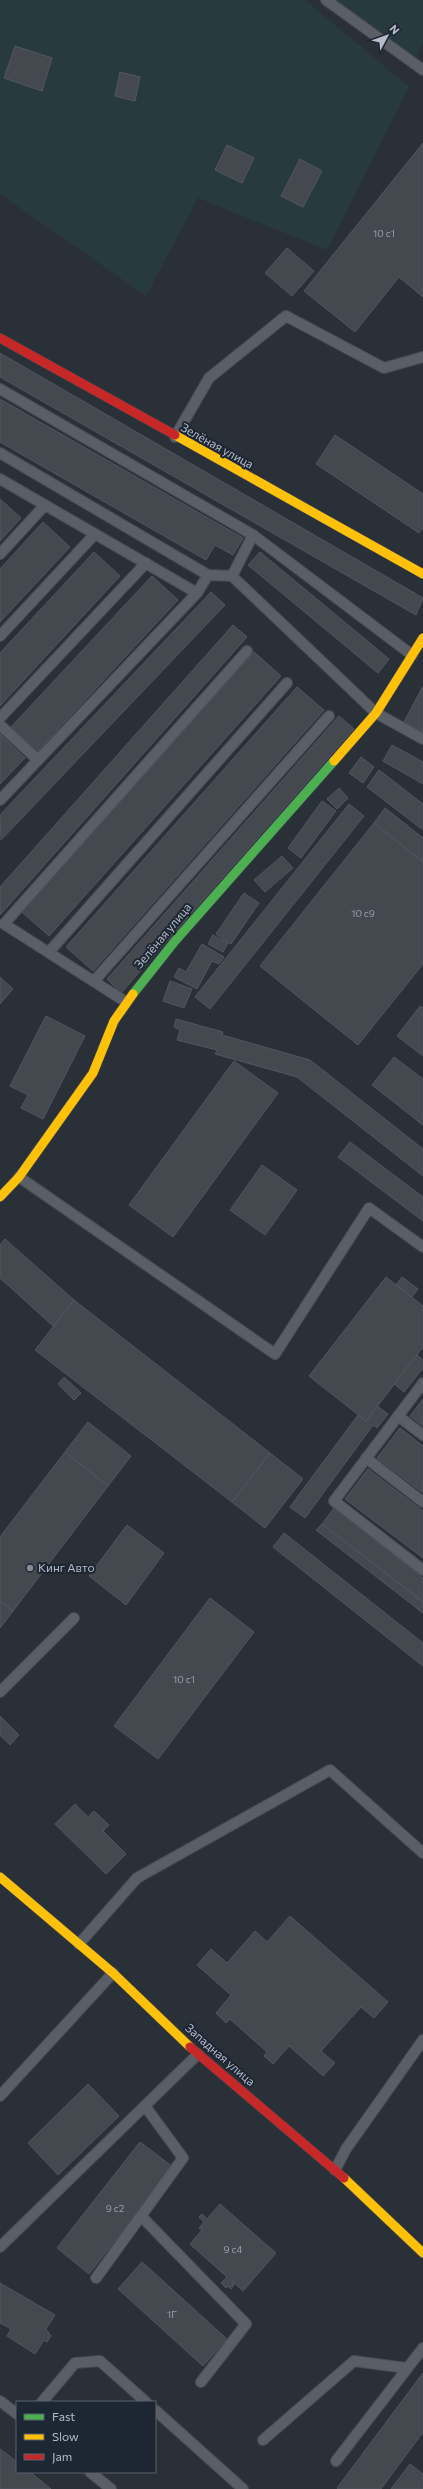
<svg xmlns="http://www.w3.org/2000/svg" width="423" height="2489" font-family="Commissioner,sans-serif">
<rect width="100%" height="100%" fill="#2a3038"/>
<g fill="#273a3e">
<path d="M 0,0 L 305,0 L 409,87 L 327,250 L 198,198 L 146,296 L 0,194 Z"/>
<path d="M 336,0 L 423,0 L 423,42 L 414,64 Z"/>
</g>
<g fill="#444950" stroke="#52575f">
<path d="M 15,46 L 52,58 L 42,91 L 4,78 Z"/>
<path d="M 120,72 L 140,77 L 135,101 L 115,96 Z"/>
<path d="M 423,143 L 423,297 L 399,277 L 355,332 L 304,291 Z"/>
<path d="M 227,145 L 254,158 L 242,183 L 215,170 Z"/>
<path d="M 300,159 L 322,171 L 303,207 L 281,196 Z"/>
<path d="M 287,248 L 314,271 L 292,296 L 265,273 Z"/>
<path d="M 0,353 L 423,598 L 416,615 L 0,377 Z"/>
<path d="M 0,399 L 243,538 L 233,555 L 215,545 L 206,560 L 0,442 Z"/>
<path d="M 335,435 L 423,494 L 423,527 L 419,533 L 316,464 Z"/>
<path d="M 0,499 L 21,518 L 0,541 Z"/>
<path d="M 43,522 L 70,547 L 0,622 L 0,569 Z"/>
<path d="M 94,552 L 120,576 L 0,706 L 0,653 Z"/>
<path d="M 260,552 L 389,659 L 378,673 L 248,565 Z"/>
<path d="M 152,576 L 178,600 L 37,752 L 11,727 Z"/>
<path d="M 211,592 L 225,605 L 1,840 L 0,815 Z"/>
<path d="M 233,625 L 247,637 L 0,915 L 0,887 Z"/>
<path d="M 254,652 L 281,676 L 49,936 L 22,912 Z"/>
<path d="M 423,686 L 423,732 L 404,722 Z"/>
<path d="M 297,687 L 324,710 L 93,971 L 66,947 Z"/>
<path d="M 339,716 L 354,729 L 121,993 L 107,979 Z"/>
<path d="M 0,734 L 25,758 L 0,784 Z"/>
<path d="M 392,745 L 423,762 L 423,784 L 383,761 Z"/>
<path d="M 361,757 L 374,767 L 363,783 L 349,773 Z"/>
<path d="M 379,770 L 423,804 L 423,830 L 367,787 Z"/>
<path d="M 339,788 L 348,798 L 337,809 L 327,799 Z"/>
<path d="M 322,801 L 336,811 L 301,858 L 288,848 Z"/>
<path d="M 349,804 L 364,816 L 210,1009 L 195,997 Z"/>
<path d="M 385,808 L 423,838 L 423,862 L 374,823 Z"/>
<path d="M 374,823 L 423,862 L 423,964 L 358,1045 L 260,966 Z"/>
<path d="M 282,856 L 293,868 L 265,892 L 254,880 Z"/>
<path d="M 244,893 L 259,903 L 231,944 L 216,934 Z"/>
<path d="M 213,935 L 228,943 L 223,952 L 208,944 Z"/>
<path d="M 202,944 L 224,957 L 219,964 L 212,961 L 197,989 L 174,977 L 179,968 L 186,972 Z"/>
<path d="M 0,977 L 13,989 L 0,1004 Z"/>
<path d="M 170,981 L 192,989 L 184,1008 L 163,1001 Z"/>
<path d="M 420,1006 L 423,1008 L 423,1056 L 397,1036 Z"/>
<path d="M 46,1016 L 85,1036 L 43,1119 L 21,1108 L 28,1095 L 10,1086 Z"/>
<path d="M 176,1019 L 223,1032 L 222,1035 L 310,1060 L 423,1149 L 423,1176 L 297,1077 L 215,1054 L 217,1050 L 177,1040 L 180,1030 L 174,1027 Z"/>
<path d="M 394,1057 L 423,1079 L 423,1125 L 372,1085 Z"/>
<path d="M 234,1061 L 278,1093 L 173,1237 L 129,1205 Z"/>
<path d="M 350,1142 L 423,1197 L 423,1221 L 338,1157 Z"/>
<path d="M 262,1165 L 297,1190 L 265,1235 L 230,1210 Z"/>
<path d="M 5,1239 L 74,1300 L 53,1326 L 0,1278 L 0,1245 Z"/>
<path d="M 386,1277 L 423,1306 L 423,1347 L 366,1421 L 309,1376 Z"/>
<path d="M 402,1277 L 418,1289 L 412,1297 L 396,1285 Z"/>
<path d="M 74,1300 L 270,1453 L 232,1502 L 35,1350 Z"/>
<path d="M 417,1355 L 423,1360 L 423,1368 L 404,1392 L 394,1384 Z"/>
<path d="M 64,1377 L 81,1393 L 74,1400 L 58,1384 Z"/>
<path d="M 423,1399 L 423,1426 L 410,1416 Z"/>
<path d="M 377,1406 L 388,1414 L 377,1428 L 373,1425 L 305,1518 L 290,1507 L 358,1415 L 366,1421 Z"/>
<path d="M 88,1422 L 131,1456 L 108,1486 L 65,1452 Z"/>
<path d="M 400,1428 L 423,1446 L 423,1493 L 377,1458 Z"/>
<path d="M 65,1452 L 108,1486 L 13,1611 L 0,1601 L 0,1537 Z"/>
<path d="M 270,1453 L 303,1479 L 265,1528 L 232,1502 Z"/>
<path d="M 368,1469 L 423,1511 L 423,1558 L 345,1499 Z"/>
<path d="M 334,1508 L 423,1578 L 423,1602 L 322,1524 Z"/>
<path d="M 322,1524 L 423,1602 L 423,1613 L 316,1530 Z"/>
<path d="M 127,1525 L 164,1553 L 126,1605 L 89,1576 Z"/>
<path d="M 284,1533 L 423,1643 L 423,1666 L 273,1547 Z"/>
<path d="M 210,1598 L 254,1632 L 158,1759 L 114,1726 Z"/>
<path d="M 0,1601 L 13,1611 L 0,1628 Z"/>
<path d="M 0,1716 L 19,1735 L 10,1745 L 0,1735 Z"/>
<path d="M 75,1804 L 88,1817 L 94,1811 L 109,1825 L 103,1831 L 126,1854 L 106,1874 L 55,1824 Z"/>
<path d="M 290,1916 L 388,2002 L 374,2018 L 361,2007 L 321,2051 L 335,2063 L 323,2076 L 289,2046 L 273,2064 L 264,2056 L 267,2052 L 230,2019 L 226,2023 L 216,2013 L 231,1995 L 197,1965 L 211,1949 L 227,1963 L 255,1931 L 267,1942 Z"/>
<path d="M 88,2084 L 119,2116 L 58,2175 L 28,2143 Z"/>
<path d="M 140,2142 L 173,2167 L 89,2274 L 57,2248 Z"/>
<path d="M 220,2204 L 276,2253 L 243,2291 L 232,2281 L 234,2285 L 231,2289 L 228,2286 L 226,2288 L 221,2283 L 227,2277 L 190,2244 L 202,2230 L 199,2228 L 204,2222 L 199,2217 L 202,2214 L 207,2219 Z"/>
<path d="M 142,2262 L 227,2339 L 203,2366 L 118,2289 Z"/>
<path d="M 0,2283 L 55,2315 L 46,2329 L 51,2336 L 47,2342 L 44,2340 L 35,2354 L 7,2336 L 11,2329 L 0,2323 Z"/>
<path d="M 423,2373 L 423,2432 L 381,2489 L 338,2489 L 337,2488 Z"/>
<path d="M 0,2449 L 17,2462 L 17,2472 L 30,2472 L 51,2489 L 0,2489 Z"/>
<path d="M 410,2464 L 423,2474 L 423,2489 L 391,2489 Z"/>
</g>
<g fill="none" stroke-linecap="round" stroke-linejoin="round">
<g stroke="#484c53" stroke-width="12">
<g id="lane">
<path d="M 326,0 L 423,70"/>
<path d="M 0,389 L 253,535 L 412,655"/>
<path d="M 175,437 L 209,378 L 286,316 L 384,368 L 423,357"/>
<path d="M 0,453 L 208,575"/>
<path d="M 0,479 L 197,593"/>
<path d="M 0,554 L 45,505"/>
<path d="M 232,576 L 376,713 L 423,739"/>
<path d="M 232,576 L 253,535"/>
<path d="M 0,636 L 95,534"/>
<path d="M 0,718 L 146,563"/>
<path d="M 0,725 L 38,760"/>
<path d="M 0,800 L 197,593 L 208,575 L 232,576"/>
<path d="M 49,952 L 287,683"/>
<path d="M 94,981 L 329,716"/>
<path d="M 126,1002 L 4,924 L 247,651"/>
<path d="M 19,1177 L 275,1354 L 369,1208 L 423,1247"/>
<path d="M 423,1383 L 334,1501 L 423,1570"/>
<path d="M 398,1416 L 423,1435"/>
<path d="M 366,1458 L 423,1502"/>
<path d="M 0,1692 L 74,1618"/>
<path d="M 79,1944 L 137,1878 L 330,1770 L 423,1853"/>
<path d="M 0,2096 L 113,1973"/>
<path d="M 335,2170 L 346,2149 L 423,2040"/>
<path d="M 141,2216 L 246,2324 L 201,2382"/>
<path d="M 0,2247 L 198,2054"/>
<path d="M 96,2278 L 183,2158 L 145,2106"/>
<path d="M 0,2401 L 17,2414"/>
<path d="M 42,2402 L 75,2363 L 100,2361 L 146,2402"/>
<path d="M 155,2410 L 243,2489"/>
<path d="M 263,2440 L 354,2361 L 406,2368"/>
<path d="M 336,2461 L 423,2348"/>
<path d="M 90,2472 L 111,2489"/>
</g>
</g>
<g stroke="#484c53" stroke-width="10">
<path id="fast" d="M 133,994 L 175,941 L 334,761"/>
</g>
<g stroke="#484c53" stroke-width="10">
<g id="slow">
<path d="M 175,435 L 423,574"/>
<path d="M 334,761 L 376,713 L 423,638"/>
<path d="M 0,1197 L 19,1177 L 93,1073 L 114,1021 L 133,994"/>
<path d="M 0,1877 L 113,1973 L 190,2047"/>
<path d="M 344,2178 L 423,2253"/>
</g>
</g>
<g stroke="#484c53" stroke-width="10">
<g id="jam">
<path d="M 0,338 L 175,435"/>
<path d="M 190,2047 L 344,2178"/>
</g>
</g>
<use href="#lane" stroke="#5a5e66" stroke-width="10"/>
<use href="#fast" stroke="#4caf50" stroke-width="9"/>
<use href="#slow" stroke="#ffc107" stroke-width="9"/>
<use href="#jam" stroke="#c62828" stroke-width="9"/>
</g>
<circle fill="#848b96" stroke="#1d2633" stroke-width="1.5" cx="30" cy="1568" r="4"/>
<g text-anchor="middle" stroke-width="4" stroke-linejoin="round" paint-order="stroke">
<g font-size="10" fill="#989fab">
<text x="384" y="237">10 с1</text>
<text x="363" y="917">10 с9</text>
<text x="184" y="1683">10 с1</text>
<text x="115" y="2212">9 с2</text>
<text x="233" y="2253">9 с4</text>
<text x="172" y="2318">1Г</text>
</g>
<g font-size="12" fill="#b4bcc9" stroke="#1d2633">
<text transform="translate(217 446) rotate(29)" y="4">Зелёная улица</text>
<text transform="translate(163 936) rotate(-50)" y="4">Зелёная улица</text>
<text transform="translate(220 2055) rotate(41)" y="4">Западная улица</text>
</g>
<g font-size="12" fill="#b4bcc9" stroke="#1d2633" text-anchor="start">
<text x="38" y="1572">Кинг Авто</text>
</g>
</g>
<rect x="16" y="2401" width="140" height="72" fill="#1d2633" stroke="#59626f"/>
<rect x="24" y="2414" width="20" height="6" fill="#4caf50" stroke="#59626f"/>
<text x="52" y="2421" font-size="12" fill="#b4bcc9">Fast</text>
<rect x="24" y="2434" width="20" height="6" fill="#ffc107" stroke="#59626f"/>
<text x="52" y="2441" font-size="12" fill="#b4bcc9">Slow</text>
<rect x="24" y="2454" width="20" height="6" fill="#c62828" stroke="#59626f"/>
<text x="52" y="2461" font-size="12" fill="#b4bcc9">Jam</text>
<g transform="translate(387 36) rotate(49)" stroke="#1d2633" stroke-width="3" paint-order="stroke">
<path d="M0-3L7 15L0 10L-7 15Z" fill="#b4bcc9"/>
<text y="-6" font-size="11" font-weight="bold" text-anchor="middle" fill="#b4bcc9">N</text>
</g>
</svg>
